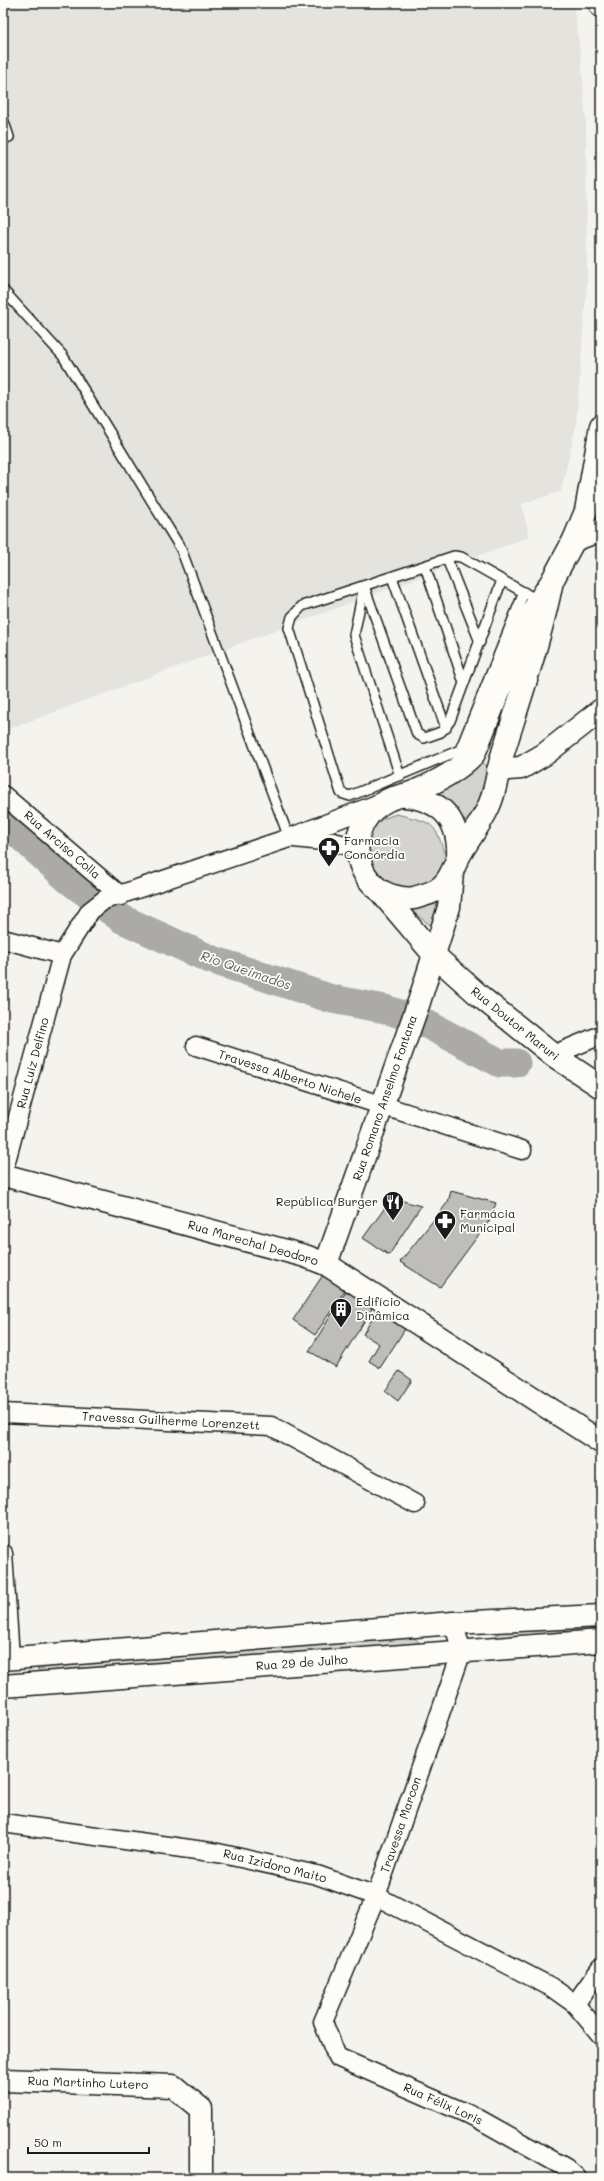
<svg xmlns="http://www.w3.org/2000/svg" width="604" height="2181" font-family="Mali,sans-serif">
<rect width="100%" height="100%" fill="#f4f3ee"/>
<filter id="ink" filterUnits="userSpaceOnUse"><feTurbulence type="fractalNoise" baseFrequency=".025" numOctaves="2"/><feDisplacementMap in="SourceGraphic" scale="8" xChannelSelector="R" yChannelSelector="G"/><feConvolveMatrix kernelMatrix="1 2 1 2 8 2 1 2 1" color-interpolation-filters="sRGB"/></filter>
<g filter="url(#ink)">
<path fill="#e4e3de" d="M 3,3 L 573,3 L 581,56 L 586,124 L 587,281 L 576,426 L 561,491 L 522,504 L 529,537 L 3,731 Z"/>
<g fill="#d4d3cf" stroke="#787876">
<path d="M 482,762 L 490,768 L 470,825 L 464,827 L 436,794 Z"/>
<path d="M 396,814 C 435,823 435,822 446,859 L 434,882 C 426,884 415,890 407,890 C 390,888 377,872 367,861 L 369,824 Z"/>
<path d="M 438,896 L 435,929 L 404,905 Z"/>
<path d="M 601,1621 L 601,1635 L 503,1641 L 496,1636 L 503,1628 Z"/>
<path d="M 409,1634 L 419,1642 L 411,1649 L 44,1675 L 37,1669 L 43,1661 Z"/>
</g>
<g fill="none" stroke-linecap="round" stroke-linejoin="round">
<path stroke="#abaaa6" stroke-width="29" d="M 3,820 L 69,880 L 122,919 L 210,959 L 332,999 L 385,1009 L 421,1021 L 500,1063 L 516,1063"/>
</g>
<g fill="#bebdba" stroke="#1c1c1c">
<path d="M 451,1191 L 496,1203 L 489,1221 L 440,1287 L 400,1262 L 448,1202 Z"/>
<path d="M 392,1198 L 421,1206 L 389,1255 L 363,1238 Z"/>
<path d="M 323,1275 L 345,1290 L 315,1335 L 293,1320 Z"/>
<path d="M 346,1291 L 373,1307 L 336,1367 L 309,1351 Z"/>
<path d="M 377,1311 L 405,1329 L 380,1368 L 369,1361 L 379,1344 L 363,1334 Z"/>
<path d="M 399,1371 L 412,1380 L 398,1401 L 385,1391 Z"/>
</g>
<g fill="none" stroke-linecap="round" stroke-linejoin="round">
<g stroke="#1c1c1c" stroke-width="12">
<g id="lane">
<path d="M 3,119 L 9,137 L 3,140"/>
<path d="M 3,290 L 63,356 L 181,549 L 289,838"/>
<path d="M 447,559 L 480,642"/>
<path d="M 425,566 L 464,683"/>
<path d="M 392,577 L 446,728"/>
<path d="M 524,592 L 460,750 L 350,796 L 341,793 L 289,628 L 292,617 L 302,606 L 454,556 L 461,557 L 539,601"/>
<path d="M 400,776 L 354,635 L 364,586 L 417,734 L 424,738 L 441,732 L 450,721 L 502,580"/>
</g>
</g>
<g stroke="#1c1c1c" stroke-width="21">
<g id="street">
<path d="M 3,795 L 121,896"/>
<path d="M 294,838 L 333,842 L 357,848"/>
<path d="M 3,939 L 62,955"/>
<path d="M 196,1046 L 522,1150"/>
<path d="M 553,1055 L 601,1035"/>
<path d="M 3,1172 L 62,955 L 90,911 L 104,900 L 289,838 L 380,803"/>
<path d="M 3,1413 L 271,1426 L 415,1504"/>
<path d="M 3,1553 L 10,1658"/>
<path d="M 453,1623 L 462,1651 L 376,1896 L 323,2022 L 337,2057 L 477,2118 L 566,2168 L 577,2178"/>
<path d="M 3,1823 L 218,1853 L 317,1875 L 376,1896 L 551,1987 L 575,2004 L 601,2035"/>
<path d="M 575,2004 L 601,1968"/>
</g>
</g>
<g stroke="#1c1c1c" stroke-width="25">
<g id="secondary">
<path d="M 574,540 L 601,530"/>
<path d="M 498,770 L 521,768 L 545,754 L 601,710"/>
<path d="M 3,1175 L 305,1256 L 326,1264"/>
<path d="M 3,1659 L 453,1623 L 601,1616"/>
<path d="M 3,1686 L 601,1641"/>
<path d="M 3,2080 L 173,2086 L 201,2109 L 201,2178"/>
</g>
</g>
<g stroke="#1c1c1c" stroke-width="25">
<g id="primary">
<path d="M 600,3 L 601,6"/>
<path d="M 552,581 C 540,641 520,698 502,756 C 497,773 496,792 488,808 C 480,825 467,841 458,858 C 453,868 451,878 442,886 C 434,893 424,895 414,898 C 402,900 386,895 377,888 C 366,879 360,868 358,854 C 354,832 367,810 388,800 C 396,796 407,795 416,791 C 438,781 458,771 474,754 L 528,618 L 552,581 L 574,540 L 586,511 L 601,426"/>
<path d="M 405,796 C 442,800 460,820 458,858"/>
<path d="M 452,873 L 449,907 L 419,1002 L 326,1264 L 601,1442"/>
<path d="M 379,890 L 434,955 L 482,998 L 553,1055 L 601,1087"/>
</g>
</g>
<use href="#lane" stroke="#fdfcf7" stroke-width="9"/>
<use href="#street" stroke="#fdfcf7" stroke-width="18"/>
<use href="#secondary" stroke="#fdfcf7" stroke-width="22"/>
<use href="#primary" stroke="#fdfcf7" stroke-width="22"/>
</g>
</g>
<defs>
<g id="pharmacy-pin" transform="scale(1.15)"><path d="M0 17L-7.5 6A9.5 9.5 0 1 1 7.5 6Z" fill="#1c1c1c" stroke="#fdfcf7"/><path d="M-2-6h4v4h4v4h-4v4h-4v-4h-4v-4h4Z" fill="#fff"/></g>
<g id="restaurant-pin" transform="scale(1.15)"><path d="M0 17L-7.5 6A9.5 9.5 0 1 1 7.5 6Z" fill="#1c1c1c" stroke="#fdfcf7"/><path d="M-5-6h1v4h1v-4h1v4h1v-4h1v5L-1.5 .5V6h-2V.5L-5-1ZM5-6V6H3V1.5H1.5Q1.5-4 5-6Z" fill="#fff"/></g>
<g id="building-pin" transform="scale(1.15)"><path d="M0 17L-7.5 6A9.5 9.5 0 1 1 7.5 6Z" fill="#1c1c1c" stroke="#fdfcf7"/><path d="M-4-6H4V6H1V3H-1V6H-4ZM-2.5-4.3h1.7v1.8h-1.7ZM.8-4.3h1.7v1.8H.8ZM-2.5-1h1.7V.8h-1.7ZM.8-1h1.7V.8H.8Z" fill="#fff"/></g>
</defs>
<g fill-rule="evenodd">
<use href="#pharmacy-pin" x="329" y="848"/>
<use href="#restaurant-pin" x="393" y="1202"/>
<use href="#pharmacy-pin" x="445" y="1221"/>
<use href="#building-pin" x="341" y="1309"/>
</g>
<g text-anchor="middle" stroke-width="3.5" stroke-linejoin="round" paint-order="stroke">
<g font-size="12" fill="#1c1c1c" stroke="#fdfcf7" text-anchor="start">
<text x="344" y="845">Farmacia<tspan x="344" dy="14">Concórdia</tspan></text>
<text x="378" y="1206" text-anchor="end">República Burger</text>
<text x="460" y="1218">Farmácia<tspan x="460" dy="14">Municipal</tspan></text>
<text x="356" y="1306">Edifício<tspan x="356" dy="14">Dinâmica</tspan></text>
</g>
<g font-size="12" fill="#1c1c1c" stroke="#fdfcf7">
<text transform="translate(62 845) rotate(41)" y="4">Rua Arciso Colla</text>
<text transform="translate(515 1024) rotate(39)" y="4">Rua Doutor Maruri</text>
<text transform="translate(33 1063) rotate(-75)" y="4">Rua Luiz Delfino</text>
<text transform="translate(290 1077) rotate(18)" y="4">Travessa Alberto Nichele</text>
<text transform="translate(385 1098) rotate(-71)" y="4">Rua Romano Anselmo Fontana</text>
<text transform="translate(253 1243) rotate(16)" y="4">Rua Marechal Deodoro</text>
<text transform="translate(171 1421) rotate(3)" y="4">Travessa Guilherme Lorenzett</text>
<text transform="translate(302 1663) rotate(-4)" y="4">Rua 29 de Julho</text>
<text transform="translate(401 1825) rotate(-71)" y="4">Travessa Marcon</text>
<text transform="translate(275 1866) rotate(14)" y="4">Rua Izidoro Maito</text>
<text transform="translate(88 2083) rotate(2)" y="4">Rua Martinho Lutero</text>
<text transform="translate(443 2104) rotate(24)" y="4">Rua Félix Loris</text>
</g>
<g font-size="13" font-style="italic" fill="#5c5c5a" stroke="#fdfcf7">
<text transform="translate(246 970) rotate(19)" y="5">Rio Queimados</text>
</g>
</g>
<rect width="604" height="2181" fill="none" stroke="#fdfcf7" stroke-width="16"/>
<rect x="8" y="8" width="588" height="2165" fill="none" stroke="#1c1c1c" stroke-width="1.5" filter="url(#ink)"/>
<path d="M28 2147v6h121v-6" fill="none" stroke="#1c1c1c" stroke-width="2"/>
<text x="34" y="2147" font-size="12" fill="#1c1c1c" stroke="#fdfcf7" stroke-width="3" paint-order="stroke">50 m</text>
</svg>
